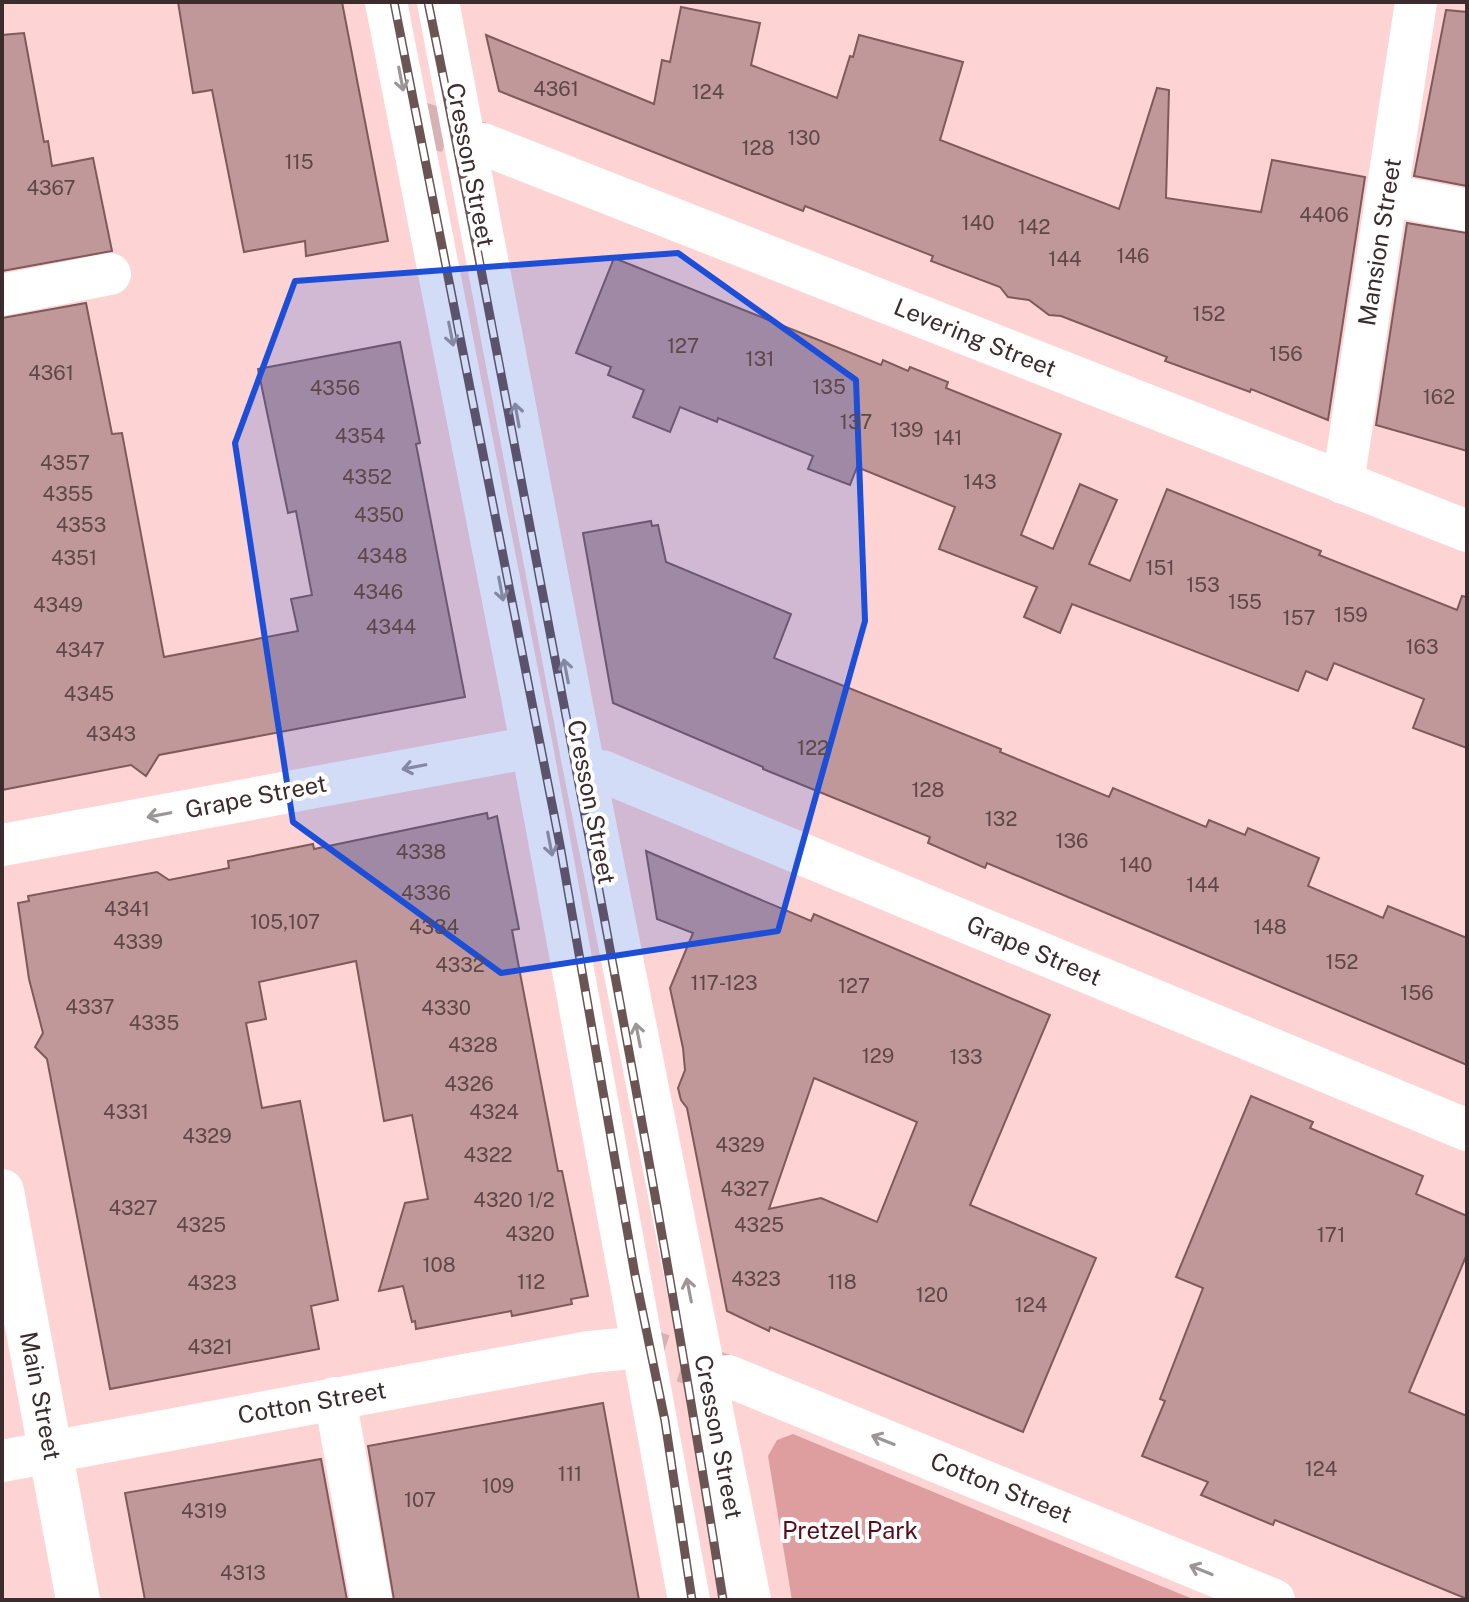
<svg xmlns="http://www.w3.org/2000/svg" width="1469" height="1602" font-family="'Public Sans',sans-serif">
<rect width="100%" height="100%" fill="#fed3d3"/>
<path fill="#de9d9f" d="M 793,1434 L 1195,1600 L 792,1600 L 768,1456 L 777,1440 Z"/>
<g fill="#c19899" stroke="#7f5a5b" stroke-width="2" fill-rule="evenodd">
<path d="M 178,2 L 342,2 L 388,241 L 306,256 L 305,241 L 244,252 L 212,90 L 193,93 Z"/>
<path d="M 681,7 L 760,23 L 751,65 L 837,98 L 850,56 L 853,57 L 859,35 L 963,62 L 940,140 L 1119,209 L 1157,88 L 1169,90 L 1166,198 L 1261,212 L 1272,160 L 1365,177 L 1328,420 L 1251,389 L 1250,392 L 1165,361 L 1167,357 L 1061,316 L 1049,315 L 1029,300 L 1008,297 L 1000,287 L 931,261 L 933,256 L 805,206 L 803,211 L 499,91 L 486,35 L 654,104 L 662,60 L 670,62 Z"/>
<path d="M 1446,10 L 1467,12 L 1467,186 L 1414,176 Z"/>
<path d="M 24,33 L 44,142 L 48,141 L 52,166 L 93,158 L 112,251 L 2,271 L 2,35 Z"/>
<path d="M 1407,223 L 1467,233 L 1467,451 L 1376,425 Z"/>
<path d="M 614,258 L 881,365 L 883,360 L 908,371 L 910,367 L 948,382 L 946,388 L 1061,434 L 1021,535 L 1053,549 L 1080,484 L 1117,500 L 1089,564 L 1130,581 L 1167,489 L 1321,551 L 1319,555 L 1457,610 L 1462,596 L 1467,597 L 1467,748 L 1413,728 L 1424,699 L 1334,663 L 1327,680 L 1306,671 L 1298,691 L 1072,604 L 1060,633 L 1024,617 L 1037,587 L 939,549 L 955,507 L 857,467 L 850,485 L 808,469 L 813,456 L 718,418 L 717,422 L 680,407 L 670,432 L 633,417 L 644,390 L 608,375 L 611,367 L 576,353 Z"/>
<path d="M 86,303 L 112,434 L 122,433 L 164,657 L 298,631 L 291,599 L 312,595 L 296,511 L 288,513 L 258,369 L 400,342 L 420,443 L 416,444 L 465,697 L 159,755 L 146,776 L 131,765 L 2,790 L 2,318 Z"/>
<path d="M 651,521 L 652,526 L 658,525 L 666,562 L 791,614 L 774,658 L 1001,749 L 1000,752 L 1109,797 L 1113,788 L 1206,827 L 1209,820 L 1245,835 L 1248,828 L 1319,858 L 1308,886 L 1383,918 L 1388,906 L 1467,938 L 1467,1065 L 987,863 L 985,868 L 928,843 L 930,837 L 763,769 L 763,767 L 613,703 L 583,533 Z"/>
<path d="M 487,813 L 488,819 L 497,816 L 519,929 L 512,930 L 520,973 L 558,1171 L 562,1171 L 588,1296 L 571,1299 L 572,1304 L 512,1316 L 511,1311 L 416,1329 L 415,1321 L 412,1322 L 403,1286 L 379,1291 L 405,1203 L 428,1199 L 412,1115 L 384,1121 L 356,961 L 259,982 L 266,1019 L 246,1023 L 262,1108 L 300,1101 L 338,1300 L 311,1306 L 319,1349 L 110,1389 L 47,1059 L 35,1047 L 43,1033 L 29,979 L 18,903 L 29,901 L 28,896 L 157,872 L 169,880 L 229,868 L 228,861 L 313,844 L 314,849 Z"/>
<path d="M 646,851 L 811,921 L 814,914 L 1050,1015 L 970,1205 L 1096,1258 L 1023,1432 L 770,1327 L 769,1331 L 727,1311 L 687,1108 L 681,1100 L 678,1088 L 685,1070 L 683,1048 L 670,988 L 693,933 L 657,919 ZM 814,1078 L 917,1122 L 877,1222 L 821,1198 L 769,1209 Z"/>
<path d="M 1251,1096 L 1313,1122 L 1310,1128 L 1423,1176 L 1416,1194 L 1467,1216 L 1467,1254 L 1409,1392 L 1467,1416 L 1467,1599 L 1275,1520 L 1273,1525 L 1201,1495 L 1208,1482 L 1142,1456 L 1165,1401 L 1160,1399 L 1203,1288 L 1176,1277 Z"/>
<path d="M 603,1403 L 639,1600 L 394,1600 L 368,1446 Z"/>
<path d="M 321,1459 L 347,1600 L 145,1600 L 125,1493 Z"/>
</g>
<g fill="none" stroke-linecap="round" stroke-linejoin="round">
<g stroke="#d7b2b2" stroke-width="42" stroke-dasharray="42 21" stroke-linecap="butt">
<path d="M 409,119 L 483,144"/>
<path d="M 622,1349 L 644,1349 L 728,1376"/>
</g>
<g stroke="#fff" stroke-width="42">
<path d="M 386,2 L 533,753 L 689,1600"/>
<path d="M 438,2 L 583,763 L 750,1600"/>
<path d="M 483,144 L 1467,531"/>
<path d="M 1387,195 L 1467,210"/>
<path d="M 2,295 L 110,274"/>
<path d="M 1343,483 L 1416,2"/>
<path d="M 602,771 L 1467,1130"/>
<path d="M 2,845 L 511,751"/>
<path d="M 728,1376 L 1274,1600"/>
<path d="M 335,1398 L 371,1600"/>
<path d="M 2,1461 L 589,1352 L 622,1349"/>
</g>
<path stroke="#fff" stroke-width="44" d="M 2,1191 L 78,1600"/>
<g stroke="#6b5454" stroke-width="9">
<g id="rail">
<path d="M 394,2 L 560,845 L 635,1275 L 665,1421 L 692,1600"/>
<path d="M 428,2 C 476,234 518,467 563,700 C 620,999 676,1299 723,1600"/>
</g>
</g>
<use href="#rail" stroke="#fff" stroke-width="6" stroke-dasharray="18" stroke-linecap="butt"/>
</g>
<defs><path id="oneway-shaft" d="M-6 0H5M1.5-3L5.5 0L1.5 3" fill="none" stroke-width="1.6" stroke-linecap="round" stroke-linejoin="round" transform="scale(2)"/></defs>
<g stroke="#9e9696">
<use href="#oneway-shaft" transform="translate(401 79) rotate(79)"/>
<use href="#oneway-shaft" transform="translate(451 334) rotate(79)"/>
<use href="#oneway-shaft" transform="translate(517 415) rotate(-100)"/>
<use href="#oneway-shaft" transform="translate(501 589) rotate(79)"/>
<use href="#oneway-shaft" transform="translate(566 671) rotate(-101)"/>
<use href="#oneway-shaft" transform="translate(414 767) rotate(169)"/>
<use href="#oneway-shaft" transform="translate(159 815) rotate(169)"/>
<use href="#oneway-shaft" transform="translate(550 844) rotate(79)"/>
<use href="#oneway-shaft" transform="translate(638 1035) rotate(-101)"/>
<use href="#oneway-shaft" transform="translate(689 1290) rotate(-101)"/>
<use href="#oneway-shaft" transform="translate(883 1440) rotate(-158)"/>
<use href="#oneway-shaft" transform="translate(1201 1570) rotate(-158)"/>
</g>
<path fill="#1d4ed8" fill-opacity="0.2" stroke="#1d4ed8" stroke-width="6" stroke-linejoin="round" d="M 678,253 L 856,380 L 865,621 L 778,931 L 501,973 L 293,822 L 235,443 L 295,281 Z"/>
<g text-anchor="middle" stroke-width="8" stroke-linejoin="round" paint-order="stroke">
<g font-size="20" fill="#5e4748">
<text x="556" y="96">4361</text>
<text x="708" y="99">124</text>
<text x="804" y="145">130</text>
<text x="758" y="155">128</text>
<text x="299" y="169">115</text>
<text x="51" y="195">4367</text>
<text x="1324" y="222">4406</text>
<text x="978" y="230">140</text>
<text x="1034" y="234">142</text>
<text x="1133" y="263">146</text>
<text x="1065" y="266">144</text>
<text x="1209" y="321">152</text>
<text x="683" y="353">127</text>
<text x="1286" y="361">156</text>
<text x="760" y="366">131</text>
<text x="51" y="380">4361</text>
<text x="829" y="394">135</text>
<text x="335" y="395">4356</text>
<text x="1439" y="404">162</text>
<text x="856" y="429">137</text>
<text x="907" y="437">139</text>
<text x="360" y="443">4354</text>
<text x="948" y="445">141</text>
<text x="65" y="470">4357</text>
<text x="367" y="484">4352</text>
<text x="980" y="489">143</text>
<text x="68" y="501">4355</text>
<text x="379" y="522">4350</text>
<text x="81" y="532">4353</text>
<text x="382" y="563">4348</text>
<text x="74" y="565">4351</text>
<text x="1160" y="575">151</text>
<text x="1203" y="592">153</text>
<text x="378" y="599">4346</text>
<text x="1245" y="609">155</text>
<text x="58" y="612">4349</text>
<text x="1351" y="622">159</text>
<text x="1299" y="625">157</text>
<text x="391" y="634">4344</text>
<text x="1422" y="654">163</text>
<text x="80" y="657">4347</text>
<text x="89" y="701">4345</text>
<text x="111" y="741">4343</text>
<text x="813" y="755">122</text>
<text x="928" y="797">128</text>
<text x="1001" y="826">132</text>
<text x="1072" y="848">136</text>
<text x="421" y="859">4338</text>
<text x="1136" y="872">140</text>
<text x="1203" y="892">144</text>
<text x="426" y="900">4336</text>
<text x="127" y="916">4341</text>
<text x="285" y="929">105,107</text>
<text x="434" y="934">4334</text>
<text x="1270" y="934">148</text>
<text x="138" y="949">4339</text>
<text x="1342" y="969">152</text>
<text x="460" y="972">4332</text>
<text x="724" y="990">117-123</text>
<text x="854" y="993">127</text>
<text x="1417" y="1000">156</text>
<text x="90" y="1014">4337</text>
<text x="446" y="1015">4330</text>
<text x="154" y="1030">4335</text>
<text x="473" y="1052">4328</text>
<text x="878" y="1063">129</text>
<text x="966" y="1064">133</text>
<text x="469" y="1091">4326</text>
<text x="126" y="1119">4331</text>
<text x="494" y="1119">4324</text>
<text x="207" y="1143">4329</text>
<text x="740" y="1152">4329</text>
<text x="488" y="1162">4322</text>
<text x="745" y="1196">4327</text>
<text x="514" y="1207">4320 1/2</text>
<text x="133" y="1215">4327</text>
<text x="201" y="1232">4325</text>
<text x="759" y="1232">4325</text>
<text x="530" y="1241">4320</text>
<text x="1331" y="1242">171</text>
<text x="439" y="1272">108</text>
<text x="756" y="1286">4323</text>
<text x="531" y="1289">112</text>
<text x="842" y="1289">118</text>
<text x="212" y="1290">4323</text>
<text x="932" y="1302">120</text>
<text x="1031" y="1312">124</text>
<text x="210" y="1354">4321</text>
<text x="1321" y="1476">124</text>
<text x="570" y="1481">111</text>
<text x="498" y="1493">109</text>
<text x="420" y="1507">107</text>
<text x="204" y="1518">4319</text>
<text x="243" y="1580">4313</text>
</g>
<g font-size="24" fill="#3d2c2d" stroke="#fff">
<text transform="translate(470 165) rotate(79)" y="8">Cresson Street</text>
<text transform="translate(1380 242) rotate(-81)" y="8">Mansion Street</text>
<text transform="translate(975 338) rotate(22)" y="8">Levering Street</text>
<text transform="translate(256 797) rotate(-11)" y="8">Grape Street</text>
<text transform="translate(591 802) rotate(79)" y="8">Cresson Street</text>
<text transform="translate(1034 951) rotate(23)" y="8">Grape Street</text>
<text transform="translate(40 1396) rotate(79)" y="8">Main Street</text>
<text transform="translate(312 1403) rotate(-10)" y="8">Cotton Street</text>
<text transform="translate(718 1437) rotate(79)" y="8">Cresson Street</text>
<text transform="translate(1001 1488) rotate(22)" y="8">Cotton Street</text>
</g>
<g font-size="24" fill="#5a0b1a" stroke="#fff">
<text x="850" y="1539">Pretzel Park</text>
</g>
</g>
<rect width="1469" height="1602" fill="none" stroke="#3d2c2d" stroke-width="8"/>
</svg>
